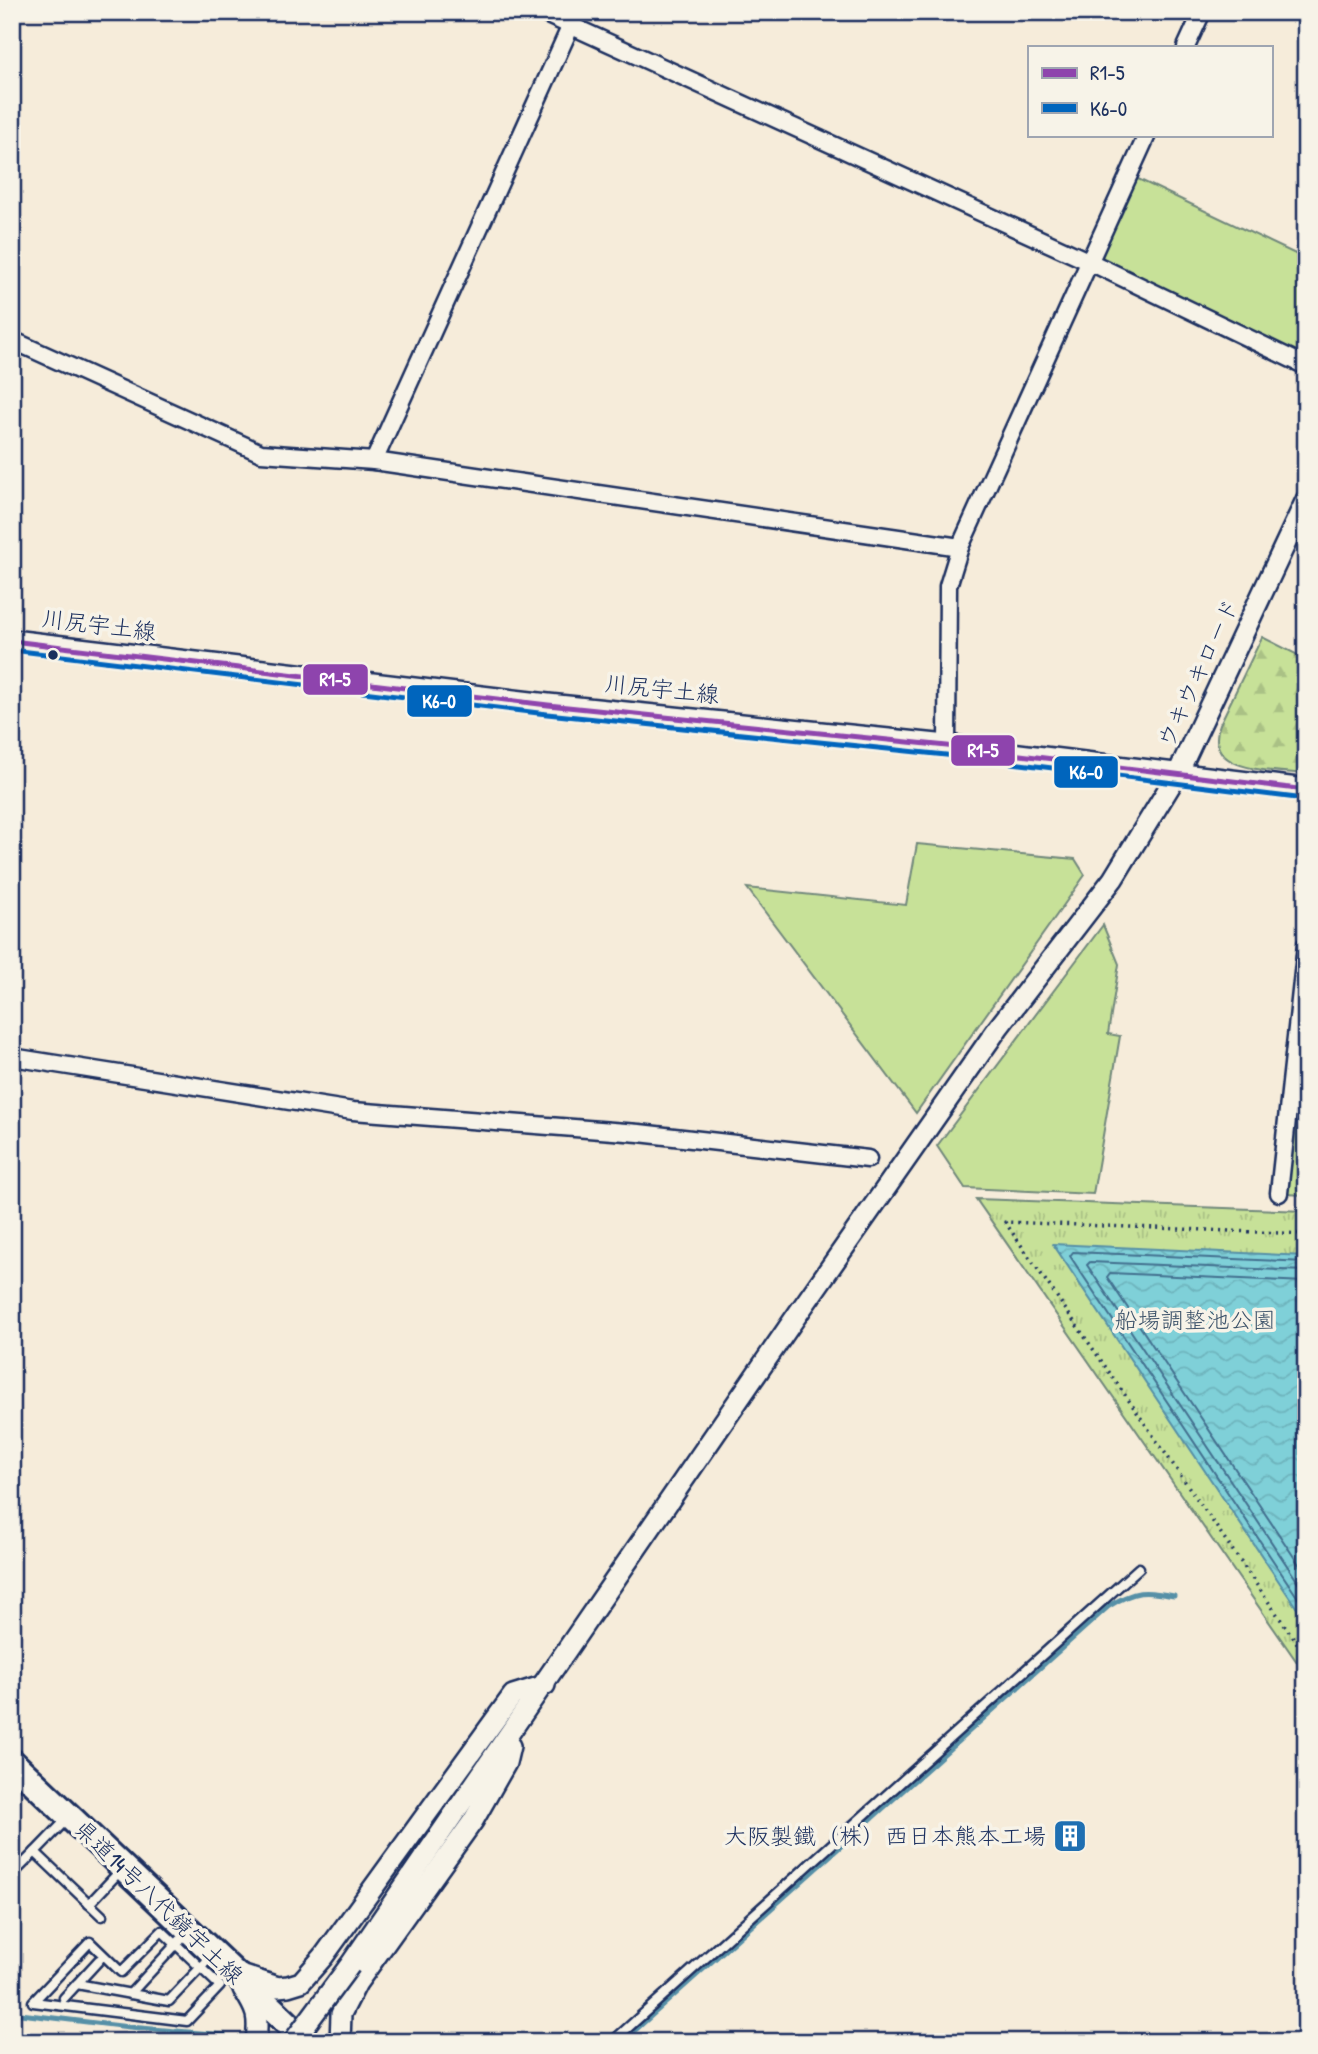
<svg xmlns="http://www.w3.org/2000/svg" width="1318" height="2054" font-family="'Patrick Hand','Klee One',sans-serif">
<defs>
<pattern id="forest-firs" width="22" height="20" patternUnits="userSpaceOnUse" patternTransform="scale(1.75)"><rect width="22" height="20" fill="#c7e198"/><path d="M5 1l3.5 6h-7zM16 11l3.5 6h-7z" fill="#aac185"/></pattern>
<pattern id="park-tufts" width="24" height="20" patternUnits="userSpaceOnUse" patternTransform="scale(1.75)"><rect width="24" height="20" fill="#c7e198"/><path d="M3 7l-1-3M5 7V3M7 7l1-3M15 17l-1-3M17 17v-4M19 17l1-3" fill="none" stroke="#aac185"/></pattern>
<pattern id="water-waves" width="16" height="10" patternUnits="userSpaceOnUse" patternTransform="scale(1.75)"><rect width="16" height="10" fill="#7fd0d8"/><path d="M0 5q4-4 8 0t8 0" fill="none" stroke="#6db3bc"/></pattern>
</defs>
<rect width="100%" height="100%" fill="#f6ecda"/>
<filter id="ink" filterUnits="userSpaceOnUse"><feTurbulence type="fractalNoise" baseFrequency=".0143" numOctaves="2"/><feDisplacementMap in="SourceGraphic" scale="14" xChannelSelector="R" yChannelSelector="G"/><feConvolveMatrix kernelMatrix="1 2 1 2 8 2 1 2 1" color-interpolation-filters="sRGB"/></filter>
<g filter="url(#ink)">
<g fill="#c7e198" stroke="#71887b" stroke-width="2">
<path d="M 1136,178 L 1306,259 L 1306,359 L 1099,258 Z"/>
<path d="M 917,844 L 1075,859 L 1085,875 L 916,1113 L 747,888 L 906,905 Z"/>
<path d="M 1103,925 L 1119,964 L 1108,1034 L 1120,1036 L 1093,1194 L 965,1188 L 937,1146 Z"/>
<path d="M 1295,1093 L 1306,1094 L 1306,1195 L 1284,1194 Z"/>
</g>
<path fill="url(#forest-firs)" stroke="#71887b" stroke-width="2" d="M 1262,637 L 1306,659 L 1306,774 C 1275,770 1201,774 1220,724 Z"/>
<path fill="url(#park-tufts)" stroke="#71887b" stroke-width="2" d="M 976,1199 L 1306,1211 L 1306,1675 Z"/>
<path fill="url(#water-waves)" stroke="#5790a7" stroke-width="2" d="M 1053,1244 L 1306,1256 L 1306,1622 Z"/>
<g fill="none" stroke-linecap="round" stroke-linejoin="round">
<g stroke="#436f8f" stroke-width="2">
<path d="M 1306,1262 L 1073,1252 L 1070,1256 L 1306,1610"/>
<path d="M 1306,1271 L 1090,1262 L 1087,1265 L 1306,1594"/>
<path d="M 1306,1282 L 1110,1273 L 1107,1277 L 1306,1575"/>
</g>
<g stroke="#5790a7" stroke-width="5">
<path d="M 12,2013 L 129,2027 L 224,2035"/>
<path d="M 622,2042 L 1109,1606 C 1135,1590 1144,1590 1174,1596"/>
</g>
<g stroke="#1b2f5e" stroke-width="13">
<g id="service">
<path d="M 68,1818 L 35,1852 L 102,1916"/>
<path d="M 12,1875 L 35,1852"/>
<path d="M 89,1904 L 121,1870"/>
<path d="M 162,1931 L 220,1986 L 187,2021 L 33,2002 L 90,1942 L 121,1972 Z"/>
<path d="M 77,1984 L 169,2001 L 204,1964"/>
<path d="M 130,1994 L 180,1940"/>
<path d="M 64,1998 L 99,1960"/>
<path d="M 612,2042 L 1139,1568"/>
</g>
</g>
<g stroke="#1b2f5e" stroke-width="21">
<g id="minor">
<path d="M 541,12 L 1090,262 L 1306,366"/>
<path d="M 1186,47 L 1202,12"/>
<path d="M 12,340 L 261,453 L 374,461 L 960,547"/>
<path d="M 374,461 L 577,12"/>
<path d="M 947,746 L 948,586 L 960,547 L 1147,135"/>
<path d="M 12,1057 L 353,1111 L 639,1133 L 868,1159"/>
<path d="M 1279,1193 L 1306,945"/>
</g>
</g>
<g stroke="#1b2f5e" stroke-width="24">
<g id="tertiary">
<path d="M 350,1965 L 797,1315 L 998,1028 L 1113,879 L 1178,773 L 1306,500"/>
<path d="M 238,1974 L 278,1987 L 288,1986 L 301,1982 L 323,1957 L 513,1695 L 545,1685"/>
<path d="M 243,1989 C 257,2011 259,2016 256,2042"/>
<path d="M 340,2042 L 341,2014 L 357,1983 L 473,1821 L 506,1763 L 510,1746"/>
</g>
</g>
<g stroke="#1b2f5e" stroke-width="26">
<path id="secondary" d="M 12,641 L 548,705 L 947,746 L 1306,790"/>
</g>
<g stroke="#1b2f5e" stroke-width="30">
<path id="primary" d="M 12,1762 L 307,2042"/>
</g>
<path stroke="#1b2f5e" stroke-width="3.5" stroke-dasharray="2 5" stroke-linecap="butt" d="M 1306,1234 L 1005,1222 L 1306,1656"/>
<use href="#service" stroke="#f7f3e8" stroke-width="8"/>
<use href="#minor" stroke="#f7f3e8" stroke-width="16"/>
<use href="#tertiary" stroke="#f7f3e8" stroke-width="19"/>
<use href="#secondary" stroke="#f7f3e8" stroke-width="21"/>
<use href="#primary" stroke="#f7f3e8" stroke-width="24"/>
<g stroke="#1b2f5e" stroke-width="24" stroke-linecap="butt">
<path id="tertiary-bridge" d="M 293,2042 L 350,1965"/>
</g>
<use href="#tertiary-bridge" stroke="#f7f3e8" stroke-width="19"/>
<g stroke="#f7f3e8" stroke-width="10">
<path id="bus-1" d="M 12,641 L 548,705 L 947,746 L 1306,790"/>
</g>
<g stroke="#f7f3e8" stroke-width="10">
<path id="bus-2" d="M 12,650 L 547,714 L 946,755 L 1305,799"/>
</g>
<use href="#bus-1" stroke="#8e44ad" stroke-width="5"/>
<use href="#bus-2" stroke="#0065bd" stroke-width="5"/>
</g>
</g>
<defs>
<g id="building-square" transform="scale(1.75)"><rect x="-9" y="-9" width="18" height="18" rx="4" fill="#1f6fb2" stroke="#f7f3e8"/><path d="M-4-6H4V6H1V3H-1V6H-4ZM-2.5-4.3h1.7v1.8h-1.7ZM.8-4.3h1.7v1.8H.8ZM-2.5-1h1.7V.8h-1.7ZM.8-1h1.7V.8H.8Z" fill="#fff"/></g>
</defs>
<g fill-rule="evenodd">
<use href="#building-square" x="1070" y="1836"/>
</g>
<circle fill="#1b2f5e" stroke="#f7f3e8" stroke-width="2.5" cx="53" cy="655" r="6"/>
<g text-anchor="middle" stroke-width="7" stroke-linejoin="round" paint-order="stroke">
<g font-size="23" fill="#1b2f5e" stroke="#f7f3e8">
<text transform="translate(99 625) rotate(7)" y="8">川尻宇土線</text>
<text transform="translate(1198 673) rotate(-65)" y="8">ウキウキロード</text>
<text transform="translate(662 689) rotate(6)" y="8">川尻宇土線</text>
<text transform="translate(159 1902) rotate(44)" y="8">県道14号八代鏡宇土線</text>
</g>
<g font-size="23" fill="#3d536a" stroke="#f7f3e8">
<text x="1195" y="1328">船場調整池公園</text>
</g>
<g font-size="23" fill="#1b2f5e" stroke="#f7f3e8" text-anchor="end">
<text x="1046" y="1844">大阪製鐵（株）西日本熊本工場</text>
</g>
</g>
<g stroke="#f7f3e8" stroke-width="2.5">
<rect x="302" y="663" width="67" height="33" rx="7" fill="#8e44ad"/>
<rect x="406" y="684" width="67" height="34" rx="7" fill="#0065bd"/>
<rect x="950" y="734" width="66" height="33" rx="7" fill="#8e44ad"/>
<rect x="1053" y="755" width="66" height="34" rx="7" fill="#0065bd"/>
</g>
<g font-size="19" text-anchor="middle" font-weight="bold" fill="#fff">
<text x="335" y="686">R1-5</text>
<text x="439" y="708">K6-0</text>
<text x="983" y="757">R1-5</text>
<text x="1086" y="779">K6-0</text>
</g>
<rect width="1318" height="2054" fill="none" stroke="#f7f3e8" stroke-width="42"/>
<rect x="21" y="21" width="1276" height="2012" fill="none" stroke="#1b2f5e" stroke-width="2.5" filter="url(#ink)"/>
<rect x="1028" y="46" width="245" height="91" fill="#f7f3e8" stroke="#9fa5b1" stroke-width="2"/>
<rect x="1042" y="68" width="35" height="10" fill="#8e44ad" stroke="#9fa5b1" stroke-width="2"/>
<text x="1090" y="80" font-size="21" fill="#1b2f5e">R1-5</text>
<rect x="1042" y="103" width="35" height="10" fill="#0065bd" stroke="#9fa5b1" stroke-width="2"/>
<text x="1090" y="116" font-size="21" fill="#1b2f5e">K6-0</text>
</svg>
